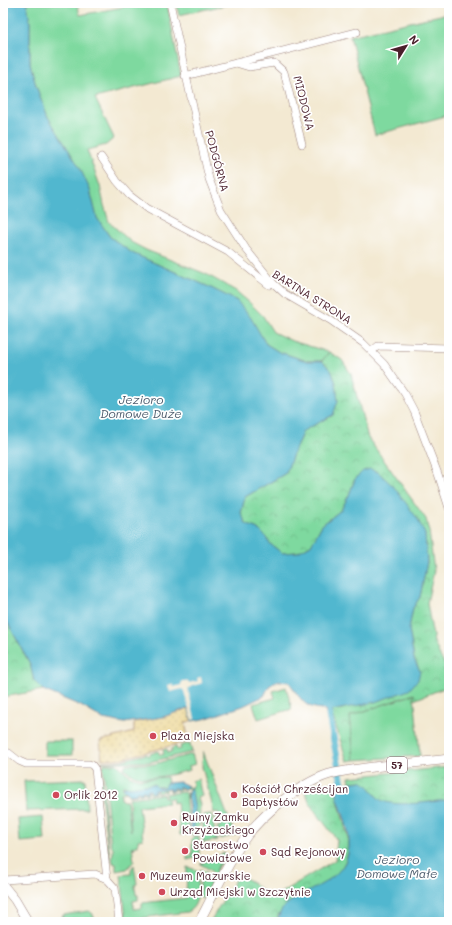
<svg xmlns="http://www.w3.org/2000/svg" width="452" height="925" font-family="Mali,sans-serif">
<defs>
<pattern id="sand-dots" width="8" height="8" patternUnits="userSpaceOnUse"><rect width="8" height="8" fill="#eeda9e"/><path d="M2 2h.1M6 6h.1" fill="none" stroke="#cebb88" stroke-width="1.8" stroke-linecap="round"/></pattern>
<pattern id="park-crowns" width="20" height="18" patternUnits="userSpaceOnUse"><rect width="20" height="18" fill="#7ed99f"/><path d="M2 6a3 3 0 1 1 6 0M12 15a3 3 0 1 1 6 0" fill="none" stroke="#6eba89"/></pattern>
</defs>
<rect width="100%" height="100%" fill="#fff"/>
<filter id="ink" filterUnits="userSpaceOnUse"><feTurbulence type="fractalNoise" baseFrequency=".025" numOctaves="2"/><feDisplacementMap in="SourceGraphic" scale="8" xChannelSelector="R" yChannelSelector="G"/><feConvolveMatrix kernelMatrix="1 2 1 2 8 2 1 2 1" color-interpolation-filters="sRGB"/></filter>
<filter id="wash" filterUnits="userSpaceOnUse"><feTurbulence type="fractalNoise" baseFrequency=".012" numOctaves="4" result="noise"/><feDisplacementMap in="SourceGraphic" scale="16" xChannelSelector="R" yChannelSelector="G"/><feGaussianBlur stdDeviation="0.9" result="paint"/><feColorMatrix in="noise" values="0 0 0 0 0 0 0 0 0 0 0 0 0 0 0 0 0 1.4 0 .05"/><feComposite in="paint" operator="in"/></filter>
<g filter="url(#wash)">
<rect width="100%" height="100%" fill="#f3e9d2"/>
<g fill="#7ed99f" stroke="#647c65">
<path d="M 27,3 L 77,3 L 80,15 L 144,3 L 167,3 L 181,76 L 95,98 L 114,138 L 106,145 L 87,150 L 100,186 L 104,205 L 109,222 L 131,242 L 146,250 L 206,274 L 236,291 L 250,303 L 263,316 L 273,332 L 292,341 L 329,352 L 322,361 L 307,361 L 279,352 L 266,344 L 237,301 L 209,287 L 132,253 L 110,237 L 97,218 L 90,190 L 48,117 L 36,86 L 30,63 L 30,23 Z"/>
<path d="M 176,3 L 235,3 L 179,15 Z"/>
<path d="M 449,13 L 449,115 L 375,135 L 350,36 Z"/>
<path d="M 286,687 L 292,709 L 258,719 L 253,704 L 275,698 L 273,691 Z"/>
<path d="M 414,694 L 420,756 L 354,760 L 350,716 Z"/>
<rect x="45" y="741" width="27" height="14"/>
<path d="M 190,743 L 192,752 L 150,762 L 102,762 L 120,761 L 147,754 L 148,756 L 150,755 L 150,754 L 158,751 L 160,755 L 164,754 L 163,750 L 167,749 L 168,753 L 172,751 L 172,748 L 176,747 L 177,750 L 181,749 L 180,746 Z"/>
<path d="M 203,751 L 233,830 L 235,835 L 220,839 L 220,837 L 224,836 L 223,831 L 219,832 L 217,827 L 221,826 L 220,821 L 216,822 L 215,817 L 219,816 L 218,812 L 214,813 L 212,806 L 213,805 L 212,804 L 202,767 Z"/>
<path d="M 192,754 L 195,764 L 189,766 L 190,770 C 173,774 136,786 124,767 L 126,764 L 154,764 Z"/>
<path d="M 104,764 L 117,764 L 130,776 L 139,779 L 167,777 L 168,783 L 166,783 L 165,787 L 156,787 L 154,784 L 130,787 L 123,785 L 123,790 L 130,795 L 135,794 L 136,791 L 139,791 L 141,794 L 142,791 L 145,791 L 147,793 L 147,790 L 166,788 L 166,792 L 164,792 L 164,790 L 162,790 L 162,792 L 157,793 L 157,790 L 155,790 L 155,793 L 150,794 L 150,791 L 148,791 L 148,794 L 145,794 L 145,791 L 143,792 L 143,794 L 139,795 L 139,792 L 137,792 L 137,795 L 129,796 L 126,792 L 121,793 L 121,799 L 123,801 L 127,801 L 131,831 L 129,798 L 163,794 L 164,797 L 166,797 L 165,794 L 185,792 L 189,835 L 187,834 L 180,835 L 177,802 L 173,803 L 172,798 L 167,799 L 168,803 L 139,806 L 143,839 L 138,840 L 138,846 L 135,846 L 134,849 L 133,846 L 132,846 L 134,861 L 127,869 L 116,871 L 116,864 L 113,863 L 112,855 L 113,854 L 113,848 L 111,846 L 103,765 Z"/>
<path d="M 98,768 L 101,771 L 110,861 L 109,861 Z"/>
<path d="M 85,779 L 87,809 L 26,811 L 24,781 Z"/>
<path d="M 198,779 L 202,796 L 198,798 L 200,805 L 199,835 L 192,835 L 191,831 L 187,792 L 189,791 L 189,789 L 187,788 L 182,790 L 182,788 L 180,788 L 180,791 L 176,791 L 175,788 L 174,788 L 174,791 L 170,792 L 170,789 L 168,788 L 170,788 L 171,791 L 173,788 L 188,786 L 190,788 L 189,791 L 188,793 L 191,830 L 193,832 L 195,808 L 191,787 L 193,784 L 192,781 Z"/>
<path d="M 211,814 L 217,840 L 203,843 L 203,815 Z"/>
<path d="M 43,817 L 45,840 L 20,842 L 18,819 Z"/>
<path d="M 199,837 L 199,857 L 187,860 L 187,856 L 192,856 L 192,838 Z"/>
<path d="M 224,853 L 226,855 L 221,865 L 219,864 L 216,871 L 217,872 L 215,875 L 209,869 L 200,864 Z"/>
<path d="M 134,865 L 137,884 L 135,885 L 136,895 L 138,895 L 138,900 L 133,901 L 134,909 L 142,908 L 142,903 L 186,898 L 187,867 L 197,870 C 197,884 202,905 187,912 L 126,920 L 121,875 L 131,874 L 131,869 Z"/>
<path d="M 200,869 L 207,873 L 211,879 L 204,878 L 203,881 L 212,882 L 202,899 L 200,897 Z"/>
<path d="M 89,911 L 93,914 L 94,922 L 64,922 L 62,917 L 63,915 Z"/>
</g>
<path fill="url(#sand-dots)" stroke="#9c7c64" d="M 189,708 L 192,720 L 185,723 L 189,741 L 120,759 L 102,759 L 100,741 L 134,732 L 134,722 L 163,717 Z"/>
<g fill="url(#park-crowns)" stroke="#647c65">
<path d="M 329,352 L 342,360 L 351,374 L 368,438 L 426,519 L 429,531 L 434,571 L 427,603 L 434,642 L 441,658 L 449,672 L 449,684 L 444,688 L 414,700 L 414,694 L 350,716 L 354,760 L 347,761 L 331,711 L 340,710 L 420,671 L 414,659 L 409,629 L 413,608 L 420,597 L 427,562 L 425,534 L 355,479 L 349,495 L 341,510 L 322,525 L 311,545 L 298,552 L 282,553 L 270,544 L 267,538 L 258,529 L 246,524 L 241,513 L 245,497 L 286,473 L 293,454 L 303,431 L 333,415 L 331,370 L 322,361 Z"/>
<path d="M 3,614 L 30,664 L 34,681 L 43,690 L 3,697 Z"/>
<path d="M 449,767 L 449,800 C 433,801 399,808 384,802 C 376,799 367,787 361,781 L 350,782 L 349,777 Z"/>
<path d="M 321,784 L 340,784 L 337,796 L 348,838 L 349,848 L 346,860 L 340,872 L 322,885 L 293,900 L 278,915 L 278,922 L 210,922 L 239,873 L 272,898 L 335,860 L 337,840 L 312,807 L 305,792 Z"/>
</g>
<g fill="#51b7cf" stroke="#4e6b7d">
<path d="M 3,3 L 27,3 L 30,23 L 30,63 L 36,86 L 48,117 L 80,168 L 90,190 L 97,218 L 110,237 L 132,253 L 209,287 L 237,301 L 251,318 L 266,344 L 279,352 L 307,361 L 322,361 L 331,370 L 336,383 L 338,401 L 333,415 L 303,431 L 293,454 L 286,473 L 245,497 L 241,513 L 246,524 L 258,529 L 267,538 L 270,544 L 282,553 L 298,552 L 311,545 L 322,525 L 341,510 L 349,495 L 355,479 L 363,471 L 370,469 L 378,472 L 394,487 L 417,518 L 425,534 L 427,562 L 420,597 L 413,608 L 409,629 L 414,659 L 420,671 L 418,680 L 409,690 L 375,702 L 331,711 L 332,714 L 327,716 L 325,710 C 320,709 314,708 309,706 C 301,702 295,690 289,682 L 277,681 L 269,686 L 264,696 L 243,706 L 204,719 L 192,721 L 188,708 L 163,717 L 124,723 L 103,719 L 81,706 L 43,690 L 34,681 L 30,664 L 3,614 Z"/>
<path d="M 361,781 C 371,785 373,795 381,800 C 395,808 433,801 449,800 L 449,922 L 278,922 C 278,889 347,892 349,847 C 350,830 342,812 337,796 L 337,790 L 340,784 Z"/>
<path d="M 180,782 L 188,786 L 184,789 L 182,787 L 179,787 L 178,790 L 177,790 L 176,788 L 173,788 L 172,791 L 170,788 L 154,790 L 153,793 L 150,790 L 147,790 L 147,793 L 145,791 L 142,791 L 141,794 L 139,791 L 137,791 L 136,794 L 130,795 L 123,788 L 125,786 L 130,787 L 154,784 L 157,787 L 164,787 L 166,783 Z"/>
<path d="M 191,787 L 195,808 L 194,832 L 191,830 L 188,793 Z"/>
</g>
<path fill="#f3e9d2" d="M 201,677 L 202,683 L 190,687 L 188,690 L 195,719 L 192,720 L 184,691 L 182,689 L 170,692 L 168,685 L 172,684 L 174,687 L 181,685 L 182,681 L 186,681 L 189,683 L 198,681 L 197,678 Z"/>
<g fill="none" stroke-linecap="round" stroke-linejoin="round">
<path stroke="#51b7cf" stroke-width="7" d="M 329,715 L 342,784"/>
</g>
</g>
<g filter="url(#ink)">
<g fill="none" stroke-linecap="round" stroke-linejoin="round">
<g stroke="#9e847e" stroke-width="8">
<g id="minor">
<path d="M 170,3 L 209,179 L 221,210 L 246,249 L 273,283 L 285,294 L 330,320 L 363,343 L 384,364 L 405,394 L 414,411 L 438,474 L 449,508"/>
<path d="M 236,63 L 249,67 L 274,63 L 284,72 L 302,144"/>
<path d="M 185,76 L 357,32"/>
<path d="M 101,157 L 117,181 L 129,195 L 146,208 L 228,252 L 269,285"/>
<path d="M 372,351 L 378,346 L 449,348"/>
<path d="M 9,753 L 19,761 L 26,764 L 89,764 L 92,765 L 95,769 L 107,879"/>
<path d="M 107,879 L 115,888 L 119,922"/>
<path d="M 3,881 L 4,880 L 95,874 L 107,879"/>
</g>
</g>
<g stroke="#9e847e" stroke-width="10">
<g id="major">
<path d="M 3,885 L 15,900 L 28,922"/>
<path d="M 199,922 C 213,896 225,869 241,844 C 258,817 303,780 334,773 C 371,765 411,764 449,759"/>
</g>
</g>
<use href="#minor" stroke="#fff" stroke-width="7"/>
<use href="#major" stroke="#fff" stroke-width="9"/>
</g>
</g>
<g fill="#d1495b" stroke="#fff" stroke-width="1.5">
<circle cx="153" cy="736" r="4"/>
<circle cx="56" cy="795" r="4"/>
<circle cx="234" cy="795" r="4"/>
<circle cx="174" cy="823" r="4"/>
<circle cx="185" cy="851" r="4"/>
<circle cx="263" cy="852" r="4"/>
<circle cx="142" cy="876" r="4"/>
<circle cx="162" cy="892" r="4"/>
</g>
<g text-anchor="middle" stroke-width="3.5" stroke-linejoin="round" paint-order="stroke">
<rect fill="#fff" stroke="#80626b" stroke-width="1" x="387" y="757" width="20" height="16" rx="3"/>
<g font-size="10" font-weight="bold" fill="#4a1f2b">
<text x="397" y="769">57</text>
</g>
<g font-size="11" fill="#4a1f2b" stroke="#fff">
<text transform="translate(304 103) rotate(76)" y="4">MIODOWA</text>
<text transform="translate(217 161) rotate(75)" y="4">PODGÓRNA</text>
<text transform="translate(312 297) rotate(32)" y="4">BARTNA STRONA</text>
</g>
<g font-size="11" fill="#4a1f2b" stroke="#fff" text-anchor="start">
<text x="161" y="740">Plaża Miejska</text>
<text x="242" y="793">Kościół Chrześcijan<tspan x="242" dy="13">Baptystów</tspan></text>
<text x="64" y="799">Orlik 2012</text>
<text x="182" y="821">Ruiny Zamku<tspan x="182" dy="13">Krzyżackiego</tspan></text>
<text x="193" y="849">Starostwo<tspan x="193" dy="13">Powiatowe</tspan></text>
<text x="271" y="856">Sąd Rejonowy</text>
<text x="150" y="880">Muzeum Mazurskie</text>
<text x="170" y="896">Urząd Miejski w Szczytnie</text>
</g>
<g font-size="12" font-style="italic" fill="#4d5c6d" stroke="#fff">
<text x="141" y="404">Jezioro<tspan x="141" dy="14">Domowe Duże</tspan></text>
<text x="397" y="864">Jezioro<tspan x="397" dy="14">Domowe Małe</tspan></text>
</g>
</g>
<rect width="452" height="925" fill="none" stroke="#fff" stroke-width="16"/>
<g transform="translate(406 46) rotate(53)" stroke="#ffffff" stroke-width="3" paint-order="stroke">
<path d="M0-3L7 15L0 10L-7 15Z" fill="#4a1f2b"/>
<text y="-6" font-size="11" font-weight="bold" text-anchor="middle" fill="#4a1f2b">N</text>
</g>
</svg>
